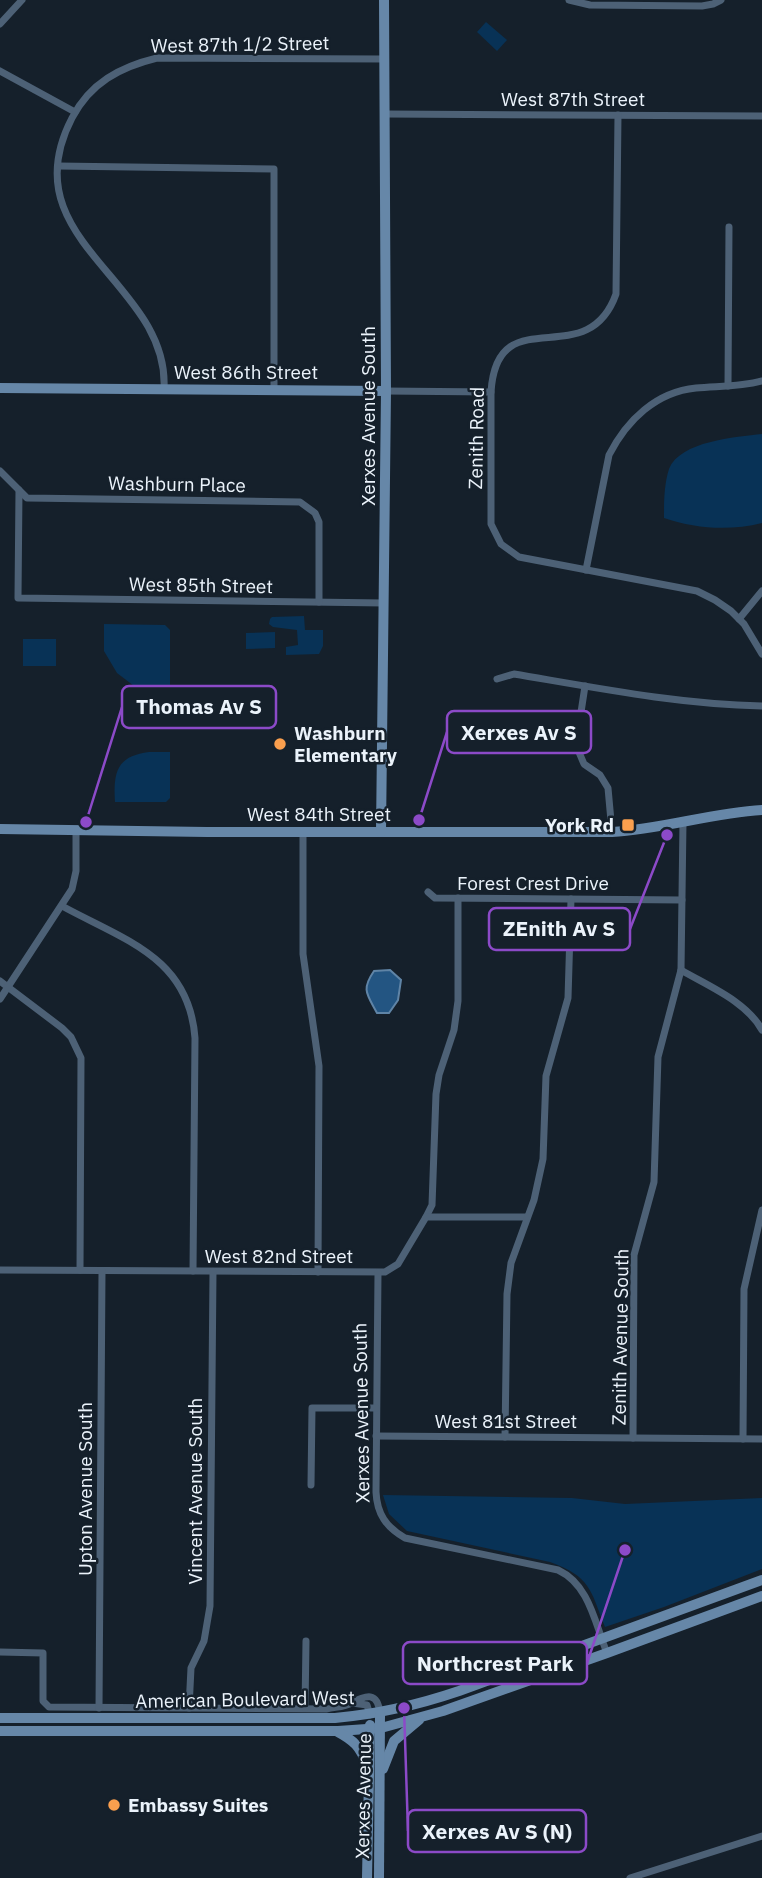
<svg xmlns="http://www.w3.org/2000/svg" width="762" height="1878" font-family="'IBM Plex Sans',sans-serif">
<rect width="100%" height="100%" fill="#15202b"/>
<g fill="#083256">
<path d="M 486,22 L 507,40 L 497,51 L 477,32 Z"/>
<path d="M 762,434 L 762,523 C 730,531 696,529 664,518 C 664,501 664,485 669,469 C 680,441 736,437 762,434 Z"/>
<path d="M 304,616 L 305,630 L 323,630 L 323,646 L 319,654 L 286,655 L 286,647 L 298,645 L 297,630 L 273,627 L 269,624 L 270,619 L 272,617 Z"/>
<path d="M 104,624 L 165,625 L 170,630 L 170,690 L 138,689 L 117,673 L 104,651 Z"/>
<path d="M 275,632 L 275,648 L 246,649 L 246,633 Z"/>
<rect x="23" y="639" width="33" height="27"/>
<path d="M 149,752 L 170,752 L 170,798 L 166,802 L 115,802 C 113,772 117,756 149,752 Z"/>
<path d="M 383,1495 L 572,1498 L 625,1504 L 762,1498 L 762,1569 L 664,1607 L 605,1627 C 590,1589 591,1577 550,1562 L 407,1531 L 389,1514 Z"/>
</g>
<path fill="#235582" stroke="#5f84a6" stroke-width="2" d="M 390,970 L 401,980 L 398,1000 L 389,1013 L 377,1013 C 367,994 361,990 374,971 Z"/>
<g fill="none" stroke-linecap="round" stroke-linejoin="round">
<g stroke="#4d6176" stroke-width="7">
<path d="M 569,0 L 590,5 L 702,6 L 713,4 L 721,0"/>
<path d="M 0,24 L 22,0"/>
<path d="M 0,71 L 75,112"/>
<path d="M 385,114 L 762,116"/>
<path d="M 618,115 L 616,294 C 587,376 497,296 491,392 L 491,524 L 501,544 L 519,557 L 697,591 L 715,600 L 731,611 L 744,624 L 762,654"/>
<path d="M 58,166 L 274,169 L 274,390"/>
<path d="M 728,386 L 729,227"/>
<path d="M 164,389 C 170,281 8,241 72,118 C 90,83 120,67 157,58 L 385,59"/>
<path d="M 386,391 L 491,392"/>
<path d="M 0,471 L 19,490 L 18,598 L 384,603"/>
<path d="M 19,490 L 27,498 L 300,502 L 315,513 L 319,522 L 319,602"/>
<path d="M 586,570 L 609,455 C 627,420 656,392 696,388 C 719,386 740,387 762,381"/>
<path d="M 739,619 L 762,591"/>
<path d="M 497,679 L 514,674 C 597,688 678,704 762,706"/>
<path d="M 585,686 L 576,745 L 584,764 L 600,775 L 608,788 L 612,832"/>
<path d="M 303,831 L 303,954 L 319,1066 L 318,1272"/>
<path d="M 428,892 L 435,898 L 682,900"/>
<path d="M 62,906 C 124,940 189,957 195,1038 L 193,1271"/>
<path d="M 681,970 C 708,986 746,1001 762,1030"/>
<path d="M 0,981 L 62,1028 L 71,1037 L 81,1058 L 80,1270"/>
<path d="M 0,999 L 72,889 L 76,871 L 76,830"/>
<path d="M 426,1217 L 432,1205 L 436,1094 L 439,1075 L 454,1030 L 458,1001 L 458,898"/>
<path d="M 0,1270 L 385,1272 L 398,1264 L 426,1217 L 527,1217"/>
<path d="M 378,1273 L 376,1492 C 377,1514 386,1527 405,1538 L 558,1570 C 590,1585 595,1624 607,1653"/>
<path d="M 376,1436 L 762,1439"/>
<path d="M 505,1437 L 507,1294 L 511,1263 L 534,1200 L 543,1159 L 546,1076 L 568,998 L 571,899"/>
<path d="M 633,1438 L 634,1255 L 654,1182 L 658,1057 L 681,970 L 683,822"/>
<path d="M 743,1439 L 744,1289 L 762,1210"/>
<path d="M 311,1485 L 312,1408 L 376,1408"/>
<path d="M 0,1652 L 43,1653 L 43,1701 L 49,1707 L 327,1709 C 334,1707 345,1707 351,1703 C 366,1695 378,1691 380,1714"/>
<path d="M 352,1703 L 367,1705 L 370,1715"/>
<path d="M 99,1708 L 102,1271"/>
<path d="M 189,1708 L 191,1668 L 204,1641 L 210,1606 L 213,1272"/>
<path d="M 305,1708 L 306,1641"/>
<path d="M 630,1878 L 762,1836"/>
</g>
<g stroke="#6687a8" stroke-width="10">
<path d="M 0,388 L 386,391"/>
<path d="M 0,829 L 207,832 L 612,832 C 663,829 711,813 762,810"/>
<path d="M 381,832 L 386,391 L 384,0"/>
<path d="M 0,1718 L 335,1718 C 379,1714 418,1705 459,1691 L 762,1580"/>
<path d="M 0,1731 L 338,1731 L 381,1728 L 443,1711 L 607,1653 L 762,1596"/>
<path d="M 338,1732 C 353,1740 361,1747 366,1764"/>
<path d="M 383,1769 L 394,1741 L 419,1720"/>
<path d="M 367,1878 L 370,1725"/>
<path d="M 379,1878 L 380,1714"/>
</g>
</g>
<g fill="#fa9f4e" stroke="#15202b" stroke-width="2.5">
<circle cx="280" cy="744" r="7"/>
<rect x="621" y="818" width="14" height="14" rx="3.5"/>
<circle cx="114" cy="1805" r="7"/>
</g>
<g text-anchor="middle" stroke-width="5" stroke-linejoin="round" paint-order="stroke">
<g font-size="19" fill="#ebf3fb" stroke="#15202b">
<text transform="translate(240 44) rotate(-1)" y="7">West 87th 1/2 Street</text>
<text x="573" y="106">West 87th Street</text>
<text x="246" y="379">West 86th Street</text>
<text transform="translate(368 416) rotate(-90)" y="7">Xerxes Avenue South</text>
<text transform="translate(476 438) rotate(-89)" y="7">Zenith Road</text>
<text transform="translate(177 484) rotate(1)" y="7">Washburn Place</text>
<text transform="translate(201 585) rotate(1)" y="7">West 85th Street</text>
<text x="319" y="821">West 84th Street</text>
<text x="533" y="890">Forest Crest Drive</text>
<text x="279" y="1263">West 82nd Street</text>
<text transform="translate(620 1337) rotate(-89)" y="7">Zenith Avenue South</text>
<text transform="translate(361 1413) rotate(-91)" y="7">Xerxes Avenue South</text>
<text x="506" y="1428">West 81st Street</text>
<text transform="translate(85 1489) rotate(-90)" y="7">Upton Avenue South</text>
<text transform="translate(195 1491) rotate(-90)" y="7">Vincent Avenue South</text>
<text transform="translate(245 1699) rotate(-1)" y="7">American Boulevard West</text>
<text transform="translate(363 1796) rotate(-89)" y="7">Xerxes Avenue</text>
</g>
<g font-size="19" font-weight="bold" fill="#ebf3fb" stroke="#15202b" text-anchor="start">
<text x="294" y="740">Washburn<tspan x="294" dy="22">Elementary</tspan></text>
<text x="614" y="832" text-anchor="end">York Rd</text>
<text x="128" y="1812">Embassy Suites</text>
</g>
</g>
<path fill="none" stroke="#8c4ac8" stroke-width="2.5" d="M86 822L122 707M419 820L447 732M667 835L630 929M625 1550L587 1663M404 1708L408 1831"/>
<g fill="#8c4ac8" stroke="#15202b" stroke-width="2.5">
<circle cx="86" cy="822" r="7"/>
<circle cx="419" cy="820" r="7"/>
<circle cx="667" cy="835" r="7"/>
<circle cx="625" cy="1550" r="7"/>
<circle cx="404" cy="1708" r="7"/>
</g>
<g fill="#15202b" stroke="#8c4ac8" stroke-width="2.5">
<rect x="122" y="686" width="154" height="42" rx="7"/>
<rect x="447" y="711" width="144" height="42" rx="7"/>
<rect x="489" y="908" width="141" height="42" rx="7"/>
<rect x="403" y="1642" width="184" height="42" rx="7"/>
<rect x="408" y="1810" width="178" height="42" rx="7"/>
</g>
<g font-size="21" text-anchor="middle" font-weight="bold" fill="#ebf3fb">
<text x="199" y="714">Thomas Av S</text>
<text x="519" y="740">Xerxes Av S</text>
<text x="559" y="936">ZEnith Av S</text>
<text x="495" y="1671">Northcrest Park</text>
<text x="497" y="1839">Xerxes Av S (N)</text>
</g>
</svg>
